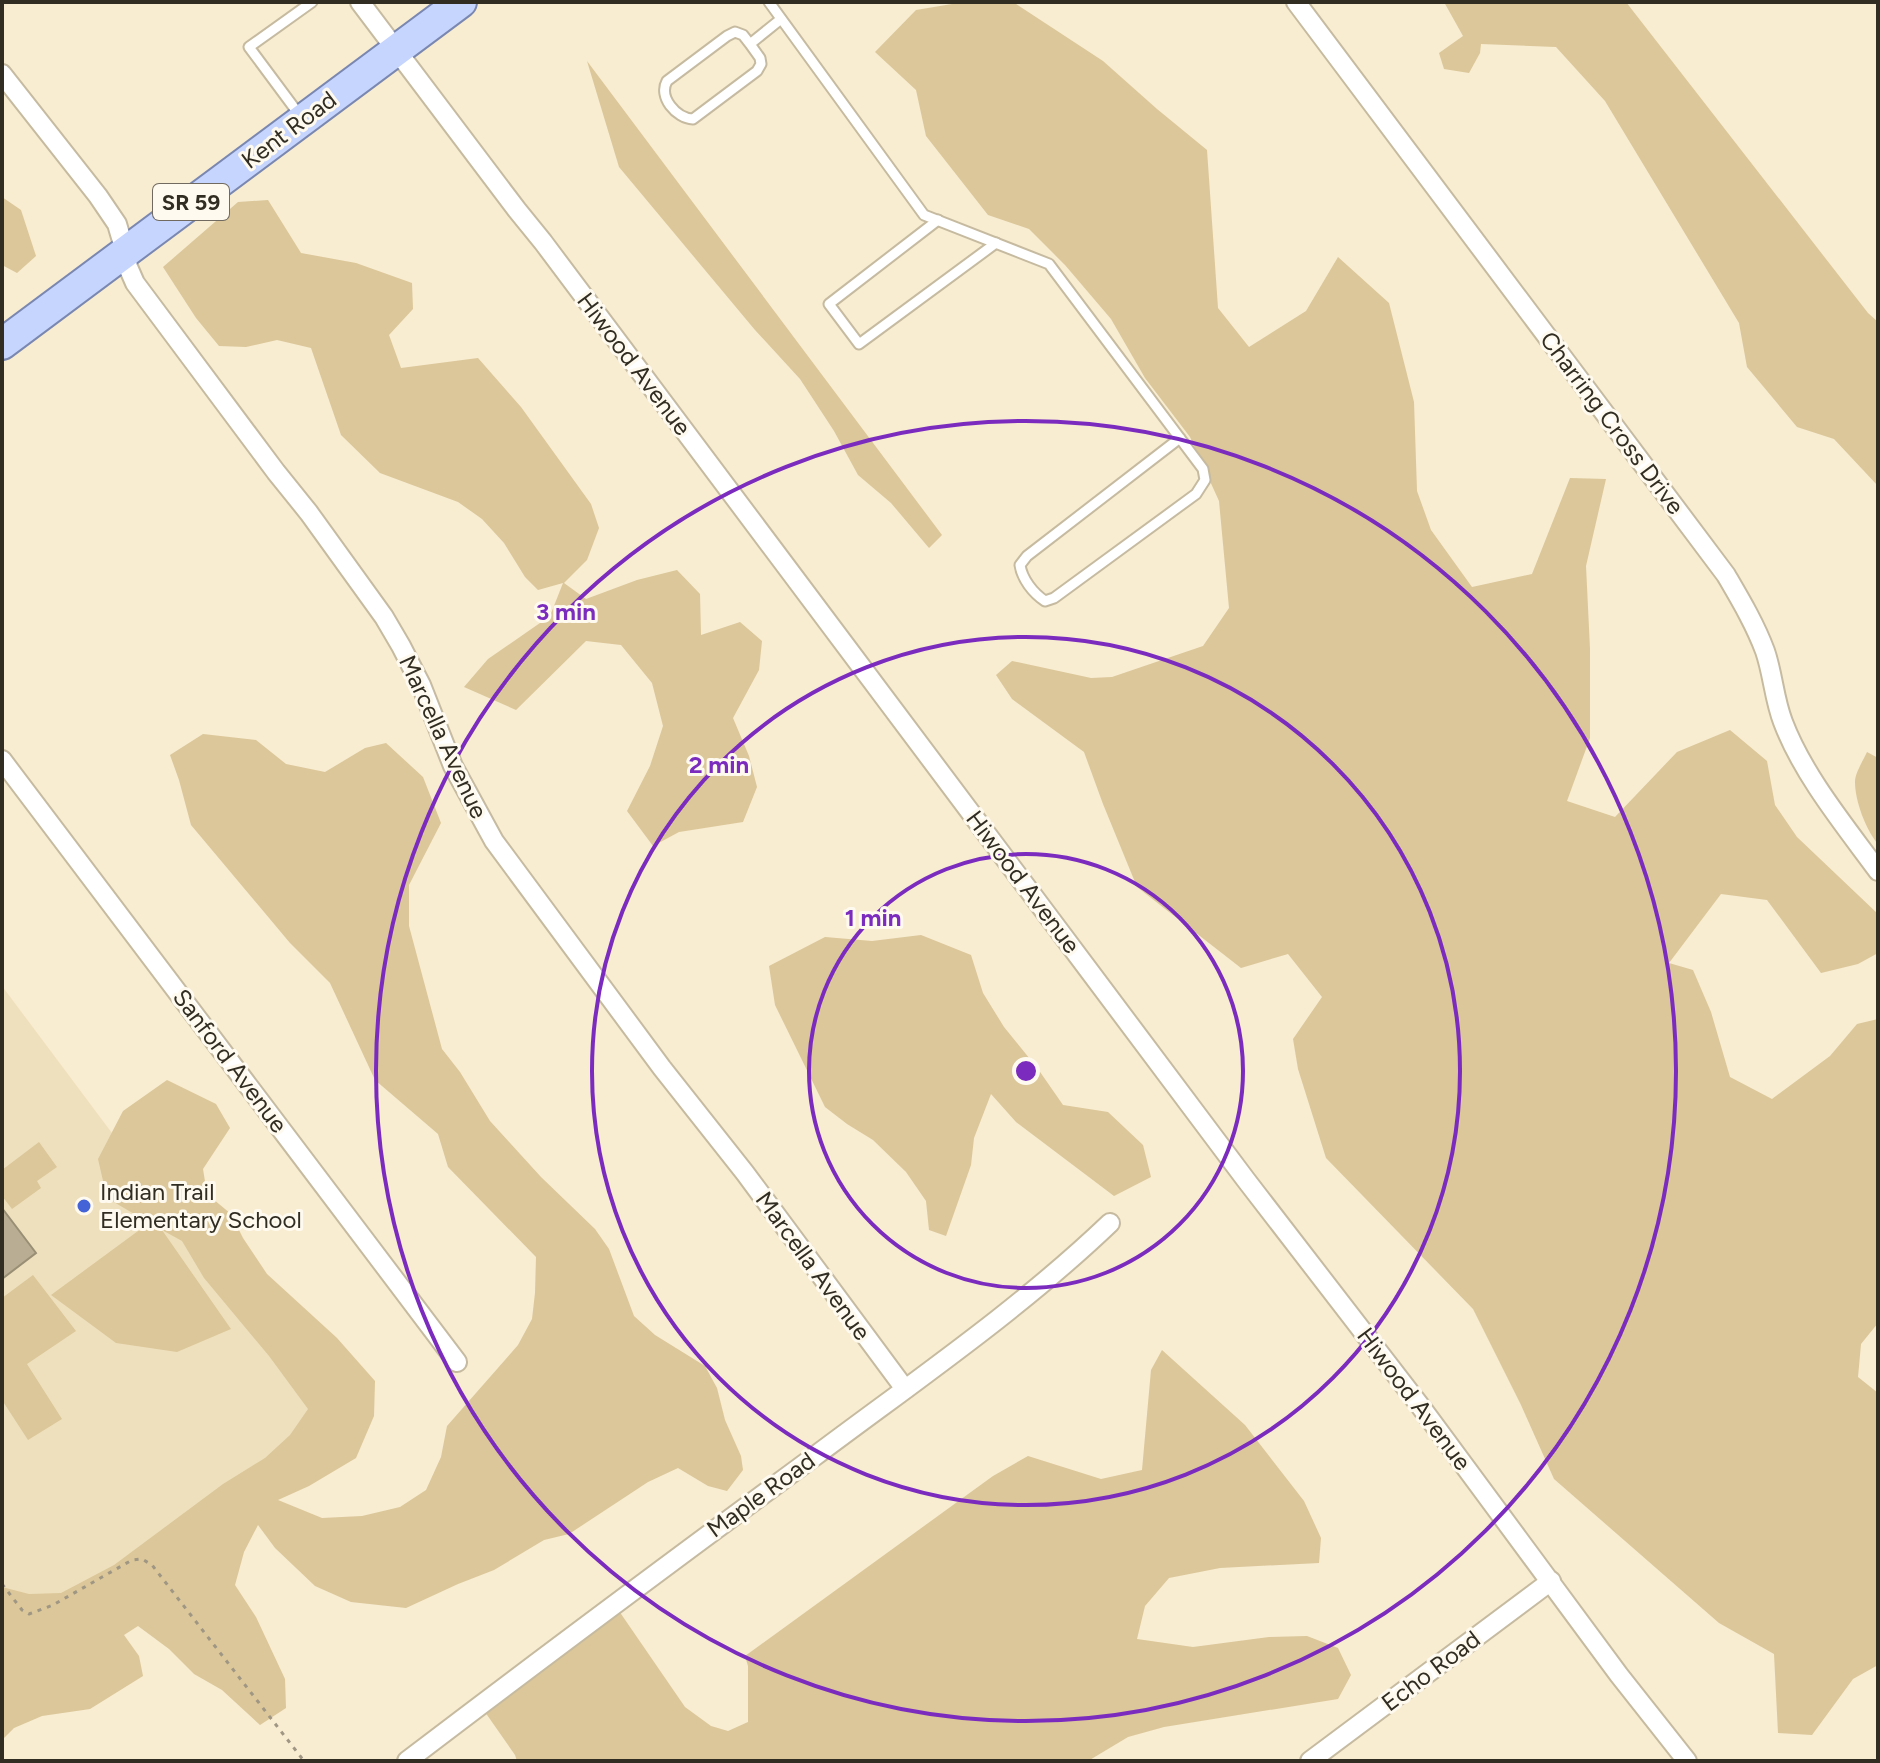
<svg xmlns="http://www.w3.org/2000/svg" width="1880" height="1763" font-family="Figtree,sans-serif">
<rect width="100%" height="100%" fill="#f8ecd1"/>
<path fill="#efe0bd" d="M 2,986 L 331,1426 L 2,1672 Z"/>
<g fill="#dbc799">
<path d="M 964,2 L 1013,2 L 1103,61 L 1157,109 L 1207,150 L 1218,308 L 1249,347 L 1306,311 L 1338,257 L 1389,303 L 1414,402 L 1417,491 L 1431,530 L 1472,587 L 1532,574 L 1570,478 L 1606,479 L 1586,566 L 1590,649 L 1590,738 L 1567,801 L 1615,817 L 1677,752 L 1730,730 L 1767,761 L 1775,805 L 1797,837 L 1878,914 L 1878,953 L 1858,964 L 1821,973 L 1767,900 L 1721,894 L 1669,963 L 1693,970 L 1711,1012 L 1730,1077 L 1772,1099 L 1830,1056 L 1857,1024 L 1878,1019 L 1878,1323 L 1861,1344 L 1858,1377 L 1878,1393 L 1878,1665 L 1853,1679 L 1812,1735 L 1778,1733 L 1774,1654 L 1719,1623 L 1554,1479 L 1521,1405 L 1473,1309 L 1326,1158 L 1298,1069 L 1293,1039 L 1322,997 L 1288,954 L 1241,968 L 1137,887 L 1103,804 L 1084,752 L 1012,699 L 996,675 L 1012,661 L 1091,678 L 1112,677 L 1203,646 L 1229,608 L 1219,501 L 1190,437 L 1145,378 L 1111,319 L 1065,265 L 1029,229 L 988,215 L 926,136 L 916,90 L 875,52 L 916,10 Z"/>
<path d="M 1444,2 L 1626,2 L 1868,313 L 1878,322 L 1878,486 L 1834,439 L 1797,427 L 1747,367 L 1739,323 L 1605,101 L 1556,47 L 1481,44 L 1480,53 L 1469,73 L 1444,69 L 1439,53 L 1463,36 Z"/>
<path d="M 587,61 L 942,535 L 929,548 L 891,503 L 858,475 L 834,431 L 800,379 L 755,330 L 619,167 Z"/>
<path d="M 2,197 L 21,210 L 36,256 L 17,273 L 2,265 Z"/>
<path d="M 268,200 L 301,253 L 356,263 L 412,283 L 413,309 L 389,335 L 401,368 L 478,358 L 521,407 L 591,504 L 599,528 L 587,560 L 564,583 L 586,599 L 637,580 L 677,570 L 700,594 L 701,635 L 740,622 L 762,641 L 759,670 L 733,718 L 749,756 L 757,787 L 743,822 L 679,832 L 653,846 L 627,811 L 650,766 L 663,726 L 652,683 L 621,645 L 586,641 L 516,710 L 464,687 L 488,659 L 550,616 L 563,583 L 538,590 L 525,577 L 504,543 L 482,519 L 458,502 L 380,473 L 341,435 L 311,348 L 277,340 L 246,347 L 219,346 L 196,318 L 163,267 L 238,202 Z"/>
<path d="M 203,734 L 256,740 L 286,764 L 325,772 L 365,748 L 386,743 L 423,777 L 441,823 L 409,885 L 409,926 L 442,1049 L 460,1072 L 490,1121 L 541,1177 L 595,1229 L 609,1249 L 634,1316 L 655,1335 L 705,1366 L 717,1388 L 725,1420 L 741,1456 L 743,1470 L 727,1491 L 708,1486 L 678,1468 L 648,1482 L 569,1534 L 544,1540 L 494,1570 L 458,1584 L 406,1608 L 351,1602 L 315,1586 L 275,1548 L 258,1525 L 244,1552 L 235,1585 L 256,1617 L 285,1679 L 286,1708 L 260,1725 L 222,1690 L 194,1674 L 169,1649 L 138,1626 L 124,1635 L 139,1656 L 143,1676 L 90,1709 L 42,1716 L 14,1728 L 2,1740 L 2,1587 L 29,1594 L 61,1593 L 114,1565 L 223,1484 L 265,1458 L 290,1435 L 308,1409 L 269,1356 L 204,1278 L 182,1241 L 162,1230 L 231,1329 L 177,1352 L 116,1343 L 51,1295 L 138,1231 L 158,1228 L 107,1198 L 98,1159 L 123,1111 L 167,1080 L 216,1104 L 230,1128 L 203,1169 L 207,1194 L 231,1214 L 243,1238 L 267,1274 L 337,1338 L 375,1381 L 374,1416 L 356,1458 L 309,1486 L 278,1500 L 322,1518 L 362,1516 L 400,1507 L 426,1490 L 441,1457 L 447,1426 L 518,1345 L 532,1319 L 535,1293 L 536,1257 L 448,1167 L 438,1134 L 375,1080 L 330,983 L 290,943 L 191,825 L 179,780 L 170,755 Z"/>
<path d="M 1867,752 L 1878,758 L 1878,844 C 1866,830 1855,801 1855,782 C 1855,773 1863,761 1867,752 Z"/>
<path d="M 921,935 L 971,955 L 983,993 L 1004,1027 L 1038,1069 L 1063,1105 L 1108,1112 L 1143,1145 L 1151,1177 L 1114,1196 L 1016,1122 L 991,1094 L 974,1138 L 971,1165 L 946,1236 L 929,1230 L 926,1201 L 906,1172 L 873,1140 L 847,1124 L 825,1107 L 775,1005 L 769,966 L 825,937 L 872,941 Z"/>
<path d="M 39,1142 L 57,1167 L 37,1181 L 41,1188 L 12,1209 L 2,1196 L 2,1170 Z"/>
<path d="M 33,1275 L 76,1331 L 27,1364 L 62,1419 L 28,1440 L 2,1400 L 2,1298 Z"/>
<path d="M 1162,1350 L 1245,1425 L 1304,1501 L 1321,1538 L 1319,1563 L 1220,1568 L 1169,1578 L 1145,1606 L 1137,1639 L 1193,1647 L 1269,1637 L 1307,1636 L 1338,1648 L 1351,1675 L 1338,1699 L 1164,1727 L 1128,1737 L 1088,1761 L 517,1761 L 515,1755 L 485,1712 L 619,1611 L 685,1707 L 711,1726 L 728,1731 L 748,1722 L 748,1666 L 745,1656 L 993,1476 L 1028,1456 L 1101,1479 L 1142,1470 L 1151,1370 Z"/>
</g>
<path fill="#b9ae93" stroke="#998f75" stroke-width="2" d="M 2,1208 L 36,1253 L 2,1279 Z"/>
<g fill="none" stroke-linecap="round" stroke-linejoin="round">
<g stroke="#c6bba0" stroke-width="13">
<g id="lane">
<path d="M 769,2 L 924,215 L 1049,264 L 1203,469 L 1205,480 L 1196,494 L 1054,598 L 1045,601 C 1033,593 1022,579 1020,565 L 1027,556 L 1180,438"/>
<path d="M 750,44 L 760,58 L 761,64 L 757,71 L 693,119 C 676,118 658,97 667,81 L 727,36 L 735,32 L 743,35 L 750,44 L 781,19"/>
<path d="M 301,117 L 249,47 L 312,2"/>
<path d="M 938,220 L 829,304 L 859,344 L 996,243"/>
</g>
</g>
<g stroke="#c6bba0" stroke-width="22">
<g id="street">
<path d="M 360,2 L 517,210 L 543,242 L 1246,1180 L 1421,1407 L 1619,1675 L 1687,1761"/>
<path d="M 1296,2 L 1726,575 C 1740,599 1755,624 1765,651 C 1773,674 1774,699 1783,722 C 1803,775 1845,826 1878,871"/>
<path d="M 2,74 L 98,196 L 117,224 L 125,251 L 128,267 L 135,283 L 276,472 L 309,513 L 384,617 L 401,646 L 421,685 L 453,766 L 494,841 L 662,1068 L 745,1173 L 905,1389"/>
<path d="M 2,760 L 457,1362"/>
<path d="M 407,1761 C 542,1658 678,1557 815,1456 C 915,1381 1020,1309 1110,1223"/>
<path d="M 1310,1761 L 1551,1581"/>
</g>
</g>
<g stroke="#7a88b1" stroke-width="34">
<path id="primary" d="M 2,344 L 461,2"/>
</g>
<path stroke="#9f9683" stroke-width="3" stroke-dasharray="4 6" stroke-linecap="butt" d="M 2,1584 L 22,1610 L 29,1614 L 53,1605 L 132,1560 L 142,1559 L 152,1565 L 304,1761"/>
<use href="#lane" stroke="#fff" stroke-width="9"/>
<use href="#street" stroke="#fff" stroke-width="18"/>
<use href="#primary" stroke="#c6d5fe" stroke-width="30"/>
</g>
<g fill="none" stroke="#7b2cbf" stroke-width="4">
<circle cx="1026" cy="1071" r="217"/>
<circle cx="1026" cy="1071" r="434"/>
<circle cx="1026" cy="1071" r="650"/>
</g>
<circle fill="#4463d6" stroke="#fffaef" stroke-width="3" cx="84" cy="1206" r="8"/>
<g text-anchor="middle" stroke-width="6" stroke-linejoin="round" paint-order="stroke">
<rect fill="#fffaef" stroke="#706a60" stroke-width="2" x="153" y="184" width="76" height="36" rx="6"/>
<g font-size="22" font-weight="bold" fill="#322d23">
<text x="191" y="210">SR 59</text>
</g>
<g font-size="24" fill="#322d23" stroke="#fffaef">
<text transform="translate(289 130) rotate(-37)" y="8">Kent Road</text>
<text transform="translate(634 364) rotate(53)" y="8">Hiwood Avenue</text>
<text transform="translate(1612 423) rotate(53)" y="8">Charring Cross Drive</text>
<text transform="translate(443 737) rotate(65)" y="8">Marcella Avenue</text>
<text transform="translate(1023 882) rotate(53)" y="8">Hiwood Avenue</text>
<text transform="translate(230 1061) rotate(53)" y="8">Sanford Avenue</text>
<text transform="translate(813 1266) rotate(54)" y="8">Marcella Avenue</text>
<text transform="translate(1414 1399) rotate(53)" y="8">Hiwood Avenue</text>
<text transform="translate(761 1495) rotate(-36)" y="8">Maple Road</text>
<text transform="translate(1431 1671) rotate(-37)" y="8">Echo Road</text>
</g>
<g font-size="24" fill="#322d23" stroke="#fffaef" text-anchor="start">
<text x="100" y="1200">Indian Trail<tspan x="100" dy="28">Elementary School</tspan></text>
</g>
</g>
<circle cx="1026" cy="1071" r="12" fill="#7b2cbf" stroke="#fffaef" stroke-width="4"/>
<g font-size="24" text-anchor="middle" font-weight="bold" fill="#7b2cbf" stroke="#fffaef" stroke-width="6" stroke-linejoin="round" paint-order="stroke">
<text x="566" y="620">3 min</text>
<text x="719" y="773">2 min</text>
<text x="873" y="926">1 min</text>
</g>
<rect width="1880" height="1763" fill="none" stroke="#322d23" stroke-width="8"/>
</svg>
